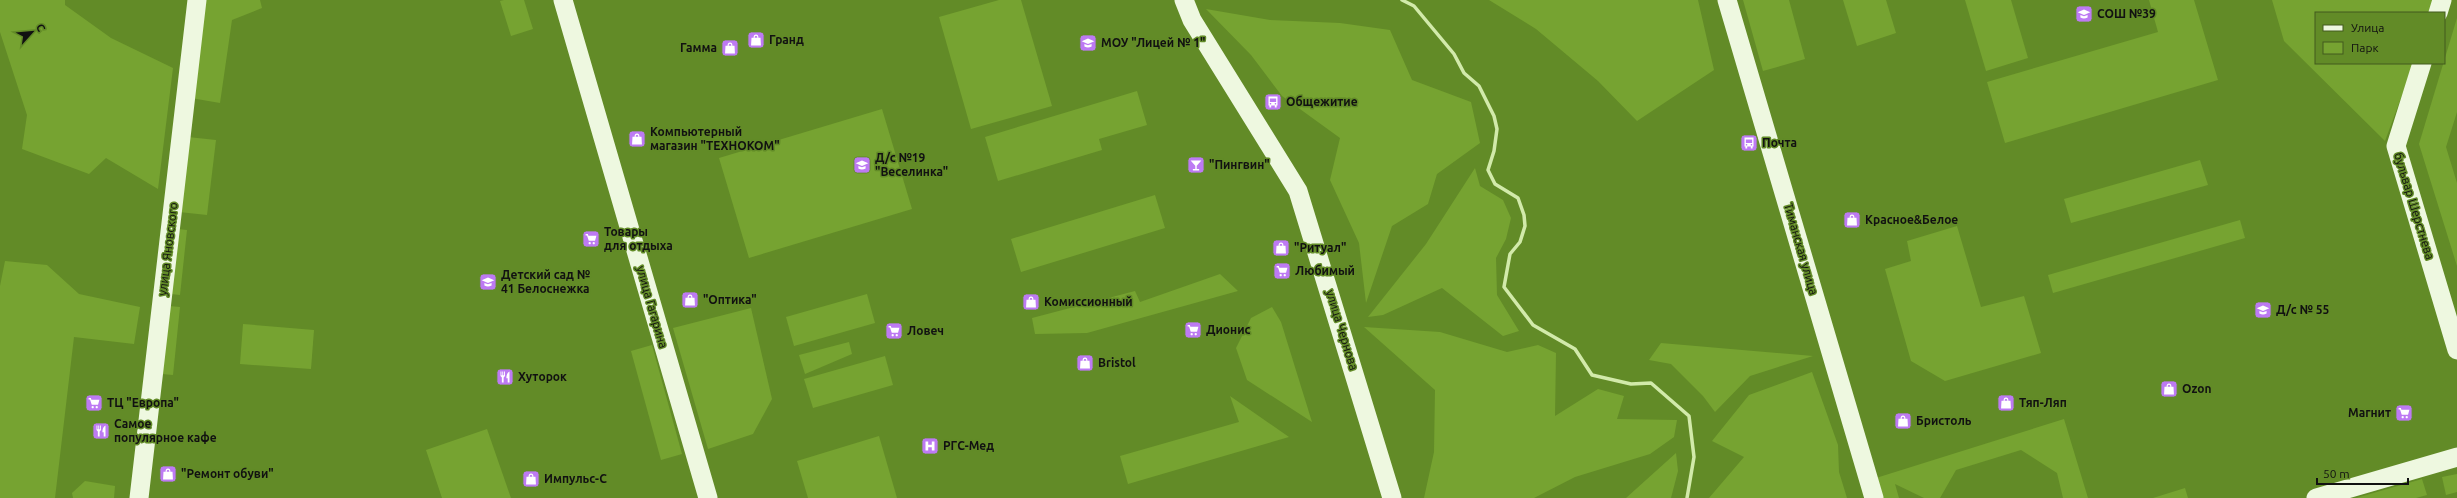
<svg xmlns="http://www.w3.org/2000/svg" width="2457" height="498" font-family="Ubuntu,sans-serif">
<rect width="100%" height="100%" fill="#628b27"/>
<g fill="#76a331">
<path d="M 0,0 L 65,0 L 65,5 L 111,38 L 173,68 L 158,189 L 106,158 L 89,174 L 22,149 L 27,115 L 0,32 Z"/>
<path d="M 203,0 L 260,0 L 262,8 L 232,20 L 220,103 L 191,98 Z"/>
<path d="M 504,0 L 524,0 L 533,29 L 511,36 L 500,1 Z"/>
<path d="M 999,0 L 1021,0 L 1052,106 L 971,129 L 939,17 Z"/>
<path d="M 1489,0 L 1698,0 L 1714,70 L 1637,121 L 1598,81 L 1536,29 Z"/>
<path d="M 1743,0 L 1789,0 L 1805,59 L 1763,71 Z"/>
<path d="M 1843,0 L 1886,0 L 1896,33 L 1857,46 Z"/>
<path d="M 1965,0 L 2011,0 L 2028,58 L 1986,71 Z"/>
<path d="M 2149,0 L 2194,0 L 2218,80 L 2005,143 L 1987,82 L 2158,32 Z"/>
<path d="M 2272,0 L 2437,0 L 2432,13 L 2316,13 L 2316,63 L 2414,63 L 2385,141 L 2284,41 Z"/>
<path d="M 1206,9 L 1270,20 L 1340,23 L 1390,30 L 1412,80 L 1471,102 L 1480,143 L 1437,174 L 1428,204 L 1392,226 L 1366,303 L 1359,243 L 1330,180 L 1340,138 L 1282,96 L 1251,55 Z"/>
<path d="M 2457,18 L 2457,112 L 2446,147 L 2457,183 L 2457,266 L 2419,144 Z"/>
<path d="M 1137,91 L 1147,125 L 1099,139 L 1102,150 L 998,181 L 985,137 Z"/>
<path d="M 882,109 L 912,209 L 749,258 L 719,158 Z"/>
<path d="M 188,137 L 216,140 L 207,215 L 179,212 Z"/>
<path d="M 2200,160 L 2208,185 L 2071,223 L 2064,199 Z"/>
<path d="M 1475,168 L 1480,186 L 1503,200 L 1511,218 L 1506,239 L 1496,258 L 1497,295 L 1519,331 L 1503,336 L 1442,288 L 1383,315 L 1368,317 L 1426,244 Z"/>
<path d="M 1155,195 L 1165,228 L 1021,272 L 1011,239 Z"/>
<path d="M 2240,220 L 2245,238 L 2053,293 L 2048,275 Z"/>
<path d="M 1957,226 L 1981,307 L 2024,296 L 2041,353 L 1945,381 L 1911,361 L 1885,269 L 1911,261 L 1907,241 Z"/>
<path d="M 178,229 L 187,230 L 180,295 L 171,294 Z"/>
<path d="M 5,261 L 47,265 L 79,294 L 140,307 L 134,344 L 74,337 L 55,498 L 0,498 L 0,286 Z"/>
<path d="M 1220,274 L 1238,291 L 1087,333 L 1035,334 L 1032,318 L 1135,291 L 1140,302 Z"/>
<path d="M 867,294 L 875,323 L 794,346 L 786,317 Z"/>
<path d="M 169,306 L 180,307 L 173,375 L 162,374 Z"/>
<path d="M 1272,307 L 1281,322 L 1312,422 L 1247,380 L 1236,348 L 1251,318 Z"/>
<path d="M 751,308 L 772,399 L 753,434 L 708,449 L 673,328 Z"/>
<path d="M 243,324 L 314,330 L 311,369 L 240,364 Z"/>
<path d="M 1364,327 L 1440,332 L 1507,352 L 1538,345 L 1556,353 L 1555,416 L 1598,389 L 1624,396 L 1617,419 L 1677,420 L 1674,437 L 1650,454 L 1575,477 L 1534,498 L 1424,498 L 1434,452 L 1435,390 Z"/>
<path d="M 849,342 L 852,354 L 805,374 L 799,355 Z"/>
<path d="M 1661,343 L 1813,356 L 1750,376 L 1715,412 L 1703,396 L 1671,364 L 1649,360 Z"/>
<path d="M 652,345 L 682,454 L 661,460 L 631,351 Z"/>
<path d="M 885,356 L 893,385 L 813,408 L 804,379 Z"/>
<path d="M 1812,372 L 1838,445 L 1839,472 L 1847,498 L 1709,498 L 1744,457 L 1712,441 L 1749,395 Z"/>
<path d="M 1230,396 L 1289,437 L 1128,484 L 1120,456 L 1239,422 Z"/>
<path d="M 2064,419 L 2088,498 L 2063,498 L 2057,473 L 2021,450 L 1956,470 L 1940,498 L 1924,498 L 1895,484 L 1899,498 L 1881,498 L 1876,478 Z"/>
<path d="M 487,429 L 511,498 L 442,498 L 426,450 Z"/>
<path d="M 879,436 L 897,498 L 808,498 L 797,461 Z"/>
<path d="M 1676,453 L 1678,471 L 1671,498 L 1626,498 Z"/>
<path d="M 2457,474 L 2457,492 L 2446,495 L 2442,477 Z"/>
<path d="M 2422,479 L 2427,495 L 2416,498 L 2356,498 Z"/>
<path d="M 85,481 L 115,486 L 114,498 L 73,498 L 72,493 Z"/>
<path d="M 2185,488 L 2188,498 L 2153,498 Z"/>
</g>
<g fill="none" stroke-linecap="round" stroke-linejoin="round">
<path stroke="#d2eaaa" stroke-width="3.5" d="M 1402,0 L 1414,6 L 1454,54 L 1464,73 L 1479,86 L 1494,116 L 1497,129 L 1494,151 L 1488,170 L 1495,184 L 1518,198 L 1524,215 L 1525,226 L 1520,242 L 1510,254 L 1504,287 L 1533,325 L 1575,349 L 1592,375 L 1631,384 L 1651,383 L 1689,416 L 1694,457 L 1687,498"/>
<g stroke="#eef8e0" stroke-width="19">
<path d="M 563,0 L 708,498"/>
<path d="M 1184,0 L 1192,20 L 1298,191 L 1392,498"/>
<path d="M 1727,0 L 1874,498"/>
<path d="M 2438,13 L 2442,0"/>
<path d="M 2422,63 L 2396,146 L 2457,350"/>
<path d="M 139,498 L 197,0"/>
<path d="M 2316,498 L 2457,457"/>
</g>
</g>
<defs>
<g id="school-square" transform="scale(0.9)"><rect x="-9" y="-9" width="18" height="18" rx="4" fill="#bd7af3" stroke="#628b27"/><path d="M0-5L7-2L0 1L-7-2ZM-4 1L0 2.5L4 1V4Q0 6-4 4Z" fill="#fff"/></g>
<g id="shop-square" transform="scale(0.9)"><rect x="-9" y="-9" width="18" height="18" rx="4" fill="#bd7af3" stroke="#628b27"/><path d="M-5-2.5h2.3a2.7 3.5 0 0 1 5.4 0H5L5.5 6h-11ZM-1.5-2.5h3a1.5 2.3 0 0 0-3 0Z" fill="#fff"/></g>
<g id="bus-square" transform="scale(0.9)"><rect x="-9" y="-9" width="18" height="18" rx="4" fill="#bd7af3" stroke="#628b27"/><path d="M-5-6H5V4H4V6H2V4H-2V6H-4V4H-5ZM-3.5-4V0h7V-4ZM-3.5 1.2v1.5H-2V1.2ZM2 1.2v1.5H3.5V1.2Z" fill="#fff"/></g>
<g id="bar-square" transform="scale(0.9)"><rect x="-9" y="-9" width="18" height="18" rx="4" fill="#bd7af3" stroke="#628b27"/><path d="M-6-5H6L.8 .8V4.5H3.5V6h-7V4.5H-.8V.8Z" fill="#fff"/></g>
<g id="supermarket-square" transform="scale(0.9)"><rect x="-9" y="-9" width="18" height="18" rx="4" fill="#bd7af3" stroke="#628b27"/><path d="M-6-5.5h2.5l.6 2H6L4.5 2H-2.5L-4.4-4H-6ZM-1.5 3.2a1.3 1.3 0 1 0 .1 0ZM3 3.2a1.3 1.3 0 1 0 .1 0Z" fill="#fff"/></g>
<g id="restaurant-square" transform="scale(0.9)"><rect x="-9" y="-9" width="18" height="18" rx="4" fill="#bd7af3" stroke="#628b27"/><path d="M-5-6h1v4h1v-4h1v4h1v-4h1v5L-1.5 .5V6h-2V.5L-5-1ZM5-6V6H3V1.5H1.5Q1.5-4 5-6Z" fill="#fff"/></g>
<g id="hospital-square" transform="scale(0.9)"><rect x="-9" y="-9" width="18" height="18" rx="4" fill="#bd7af3" stroke="#628b27"/><path d="M-5-5h3v3.5h4V-5h3V5h-3V1.5h-4V5h-3Z" fill="#fff"/></g>
</defs>
<g fill-rule="evenodd">
<use href="#school-square" x="2084" y="14"/>
<use href="#shop-square" x="756" y="40"/>
<use href="#school-square" x="1088" y="43"/>
<use href="#shop-square" x="730" y="48"/>
<use href="#bus-square" x="1273" y="102"/>
<use href="#shop-square" x="637" y="139"/>
<use href="#bus-square" x="1749" y="143"/>
<use href="#school-square" x="862" y="165"/>
<use href="#bar-square" x="1196" y="165"/>
<use href="#shop-square" x="1852" y="220"/>
<use href="#supermarket-square" x="591" y="239"/>
<use href="#shop-square" x="1281" y="248"/>
<use href="#supermarket-square" x="1282" y="271"/>
<use href="#school-square" x="488" y="282"/>
<use href="#shop-square" x="690" y="300"/>
<use href="#shop-square" x="1031" y="302"/>
<use href="#school-square" x="2263" y="310"/>
<use href="#supermarket-square" x="1193" y="330"/>
<use href="#supermarket-square" x="894" y="331"/>
<use href="#shop-square" x="1085" y="363"/>
<use href="#restaurant-square" x="505" y="377"/>
<use href="#shop-square" x="2169" y="389"/>
<use href="#supermarket-square" x="94" y="403"/>
<use href="#shop-square" x="2006" y="403"/>
<use href="#supermarket-square" x="2404" y="413"/>
<use href="#shop-square" x="1903" y="421"/>
<use href="#restaurant-square" x="101" y="431"/>
<use href="#hospital-square" x="930" y="446"/>
<use href="#shop-square" x="168" y="474"/>
<use href="#shop-square" x="531" y="479"/>
</g>
<g text-anchor="middle" stroke-width="3" stroke-linejoin="round" paint-order="stroke">
<g font-size="12" font-weight="bold" fill="#111" stroke="#628b27" text-anchor="start">
<text x="2097" y="18">СОШ №39</text>
<text x="769" y="44">Гранд</text>
<text x="1101" y="47">МОУ "Лицей № 1"</text>
<text x="717" y="52" text-anchor="end">Гамма</text>
<text x="1286" y="106">Общежитие</text>
<text x="650" y="136">Компьютерный<tspan x="650" dy="14">магазин "ТЕХНОКОМ"</tspan></text>
<text x="1762" y="147">Почта</text>
<text x="875" y="162">Д/с №19<tspan x="875" dy="14">"Веселинка"</tspan></text>
<text x="1209" y="169">"Пингвин"</text>
<text x="1865" y="224">Красное&amp;Белое</text>
<text x="604" y="236">Товары<tspan x="604" dy="14">для отдыха</tspan></text>
<text x="1294" y="252">"Ритуал"</text>
<text x="1295" y="275">Любимый</text>
<text x="501" y="279">Детский сад №<tspan x="501" dy="14">41 Белоснежка</tspan></text>
<text x="703" y="304">"Оптика"</text>
<text x="1044" y="306">Комиссионный</text>
<text x="2276" y="314">Д/с № 55</text>
<text x="1206" y="334">Дионис</text>
<text x="907" y="335">Ловеч</text>
<text x="1098" y="367">Bristol</text>
<text x="518" y="381">Хуторок</text>
<text x="2182" y="393">Ozon</text>
<text x="107" y="407">ТЦ "Европа"</text>
<text x="2019" y="407">Тяп-Ляп</text>
<text x="2391" y="417" text-anchor="end">Магнит</text>
<text x="1916" y="425">Бристоль</text>
<text x="114" y="428">Самое<tspan x="114" dy="14">популярное кафе</tspan></text>
<text x="943" y="450">РГС-Мед</text>
<text x="181" y="478">"Ремонт обуви"</text>
<text x="544" y="483">Импульс-С</text>
</g>
<g font-size="12" fill="#111" stroke="#628b27">
<text transform="translate(2414 206) rotate(73)" y="4">бульвар Шерстнева</text>
<text transform="translate(168 249) rotate(-83)" y="4">улица Яновского</text>
<text transform="translate(1801 249) rotate(74)" y="4">Тиманская улица</text>
<text transform="translate(652 307) rotate(74)" y="4">улица Гагарина</text>
<text transform="translate(1342 330) rotate(73)" y="4">улица Чернова</text>
</g>
</g>
<rect x="2315" y="12" width="130" height="52" fill="#628b27" stroke="#425a1e"/>
<rect x="2323" y="25" width="20" height="6" fill="#eef8e0" stroke="#425a1e"/>
<text x="2351" y="32" font-size="12" fill="#111111">Улица</text>
<rect x="2323" y="42" width="20" height="12" fill="#76a331" stroke="#425a1e"/>
<text x="2351" y="52" font-size="12" fill="#111111">Парк</text>
<g transform="translate(32 32) rotate(63)" stroke="#628b27" stroke-width="3" paint-order="stroke">
<path d="M0-3L7 15L0 10L-7 15Z" fill="#111111"/>
<text y="-6" font-size="11" font-weight="bold" text-anchor="middle" fill="#111111">С</text>
</g>
<path d="M2317 478v6h91v-6" fill="none" stroke="#111111" stroke-width="2"/>
<text x="2323" y="478" font-size="12" fill="#111111" stroke="#628b27" stroke-width="3" paint-order="stroke">50 m</text>
</svg>
